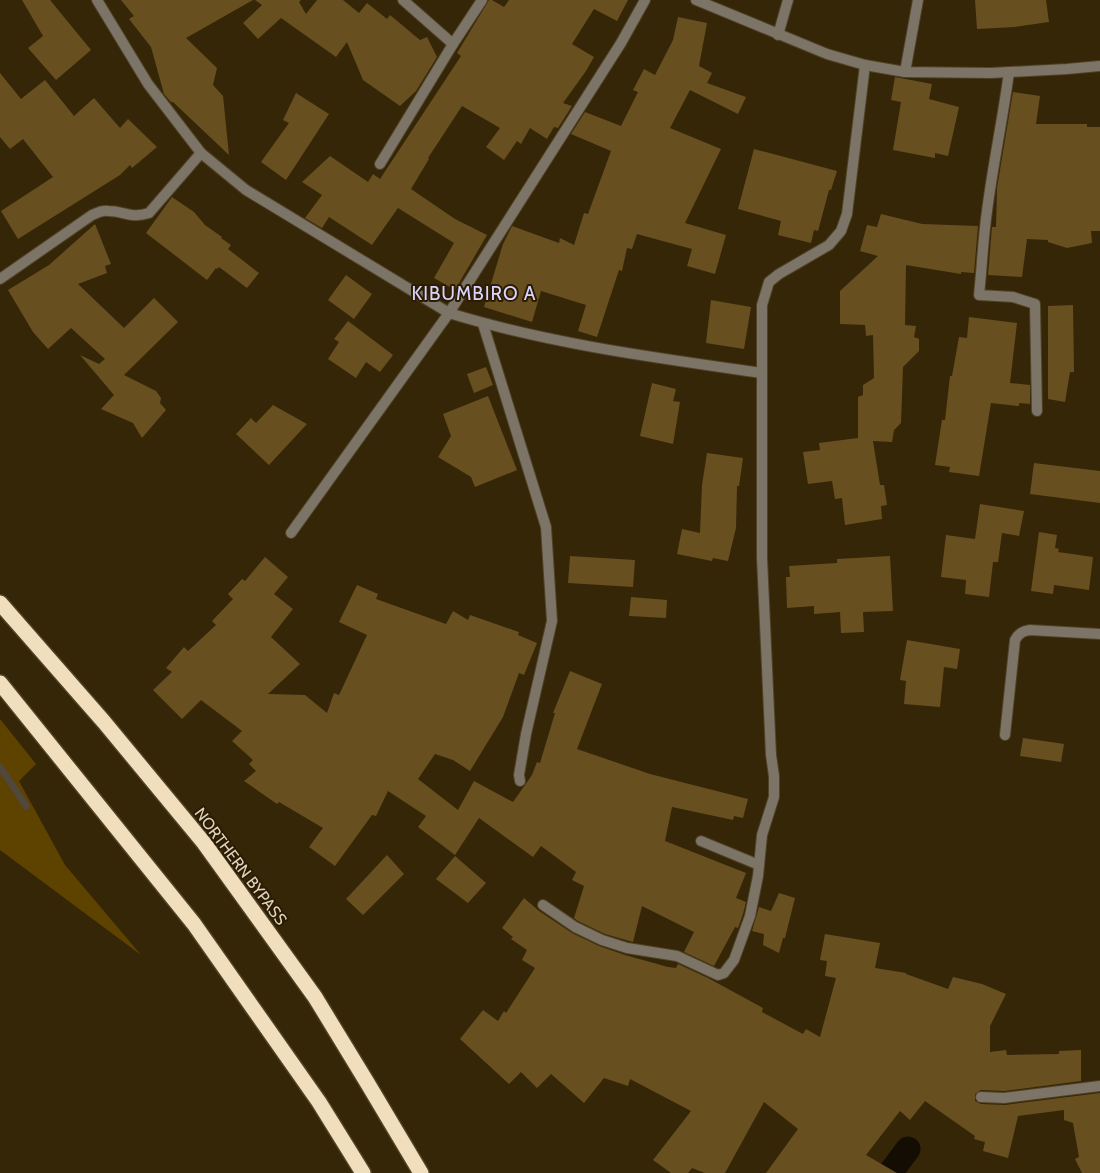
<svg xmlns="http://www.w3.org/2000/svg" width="1100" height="1173" font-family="Cabin,sans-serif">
<rect width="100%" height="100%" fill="#352608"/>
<path fill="#5e4200" d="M 0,719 L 36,764 L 19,781 L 65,865 L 141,955 L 0,850 Z"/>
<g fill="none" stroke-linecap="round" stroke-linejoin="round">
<path stroke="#50483c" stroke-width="7" d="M 0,767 L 26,806"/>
<path stroke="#130d03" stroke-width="25" d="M 890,1173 L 908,1149"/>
</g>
<g fill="#684f1f">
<path d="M 22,0 L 50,0 L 91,50 L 56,80 L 28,48 L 43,36 Z"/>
<path d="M 121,0 L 253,0 L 186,38 L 217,68 L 213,85 L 223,96 L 229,155 L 173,102 L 171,102 L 164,94 L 151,47 L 129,19 L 134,16 Z"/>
<path d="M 255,0 L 301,0 L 299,2 L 306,14 L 317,0 L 343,0 L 359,13 L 367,3 L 387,19 L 390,15 L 420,40 L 427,37 L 437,57 L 416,91 L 400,106 L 363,80 L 347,42 L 336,57 L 281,18 L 258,39 L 243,23 L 262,5 Z"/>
<path d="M 489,0 L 492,0 L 504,7 L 509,0 L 628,0 L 617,21 L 594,9 L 572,44 L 594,57 L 586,71 L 563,103 L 572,106 L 558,128 L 554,127 L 547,139 L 530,128 L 521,144 L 517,141 L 504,160 L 486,147 L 500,128 L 462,106 L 428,158 L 429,159 L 411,189 L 455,219 L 487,235 L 455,290 L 434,278 L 454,243 L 398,208 L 372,245 L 329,217 L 322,228 L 305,218 L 322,195 L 302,182 L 330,156 L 368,182 L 373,174 L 380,179 L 461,56 L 457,53 Z"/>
<path d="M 975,0 L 1046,0 L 1049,22 L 1015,27 L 977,29 Z"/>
<path d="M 678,17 L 707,23 L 699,66 L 712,73 L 707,83 L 746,97 L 738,114 L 690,90 L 670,128 L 721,149 L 685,223 L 726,235 L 715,274 L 687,266 L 692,249 L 637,234 L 632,249 L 627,248 L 622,271 L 619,270 L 597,337 L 578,331 L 586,305 L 541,291 L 532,322 L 484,307 L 503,244 L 512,226 L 559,243 L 560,238 L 574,245 L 584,213 L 588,214 L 611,151 L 571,134 L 585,112 L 621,126 L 638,92 L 633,90 L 644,69 L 655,75 L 673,40 Z"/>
<path d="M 0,73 L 21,99 L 45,80 L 74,116 L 94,98 L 120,128 L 128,119 L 157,147 L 132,168 L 130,165 L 120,175 L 18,239 L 1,211 L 53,177 L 23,139 L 10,149 L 0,137 Z"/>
<path d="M 895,77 L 932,84 L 929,99 L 959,107 L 948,156 L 935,153 L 935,158 L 893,150 L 901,102 L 891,100 Z"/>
<path d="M 1013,92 L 1040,96 L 1036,124 L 1087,124 L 1087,127 L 1100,127 L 1100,231 L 1091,231 L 1092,243 L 1067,248 L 1048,242 L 1048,240 L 1027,239 L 1022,277 L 988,275 L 992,227 L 996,227 L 997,188 Z"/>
<path d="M 296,93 L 329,114 L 286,180 L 261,162 L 289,123 L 283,120 Z"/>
<path d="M 754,149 L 837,171 L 831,190 L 829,190 L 818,231 L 814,230 L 811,243 L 778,235 L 781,221 L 738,209 Z"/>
<path d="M 172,197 L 194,212 L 205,225 L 222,237 L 221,238 L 231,245 L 228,249 L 259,273 L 247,288 L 219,267 L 217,269 L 216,268 L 207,280 L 146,233 Z"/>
<path d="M 881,214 L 922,224 L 978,226 L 974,273 L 961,272 L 961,274 L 906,265 L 905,325 L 916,326 L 914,337 L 919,339 L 919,351 L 903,367 L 901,423 L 894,430 L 892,442 L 873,441 L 880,485 L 884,485 L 887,505 L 881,506 L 882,519 L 845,525 L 842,498 L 835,499 L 832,481 L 808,484 L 803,452 L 820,450 L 819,443 L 858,438 L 858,397 L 863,395 L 863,385 L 874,378 L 873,335 L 866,336 L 865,325 L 840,324 L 840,291 L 878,256 L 860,251 L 867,225 L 877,227 Z"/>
<path d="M 95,224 L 111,264 L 105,266 L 107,273 L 78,284 L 124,328 L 154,298 L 178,322 L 124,375 L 156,391 L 161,398 L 160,403 L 166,410 L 142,438 L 133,423 L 101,409 L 114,395 L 80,355 L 99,364 L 105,359 L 71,328 L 48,349 L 33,332 L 8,290 L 49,265 Z"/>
<path d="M 346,275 L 372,294 L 354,319 L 328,300 Z"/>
<path d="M 711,300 L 751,307 L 744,349 L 706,343 Z"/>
<path d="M 1073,305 L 1074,372 L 1070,372 L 1065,402 L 1048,399 L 1048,306 Z"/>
<path d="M 969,317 L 1017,323 L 1010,383 L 1030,385 L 1030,404 L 1019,403 L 1019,406 L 991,403 L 979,476 L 949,472 L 950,467 L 935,465 L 942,420 L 945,420 L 950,376 L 952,376 L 959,337 L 967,338 Z"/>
<path d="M 348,321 L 393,355 L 380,372 L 366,362 L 356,378 L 328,359 L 339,342 L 334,339 Z"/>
<path d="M 486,367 L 493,385 L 474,393 L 467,374 Z"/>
<path d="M 652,383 L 676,389 L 673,401 L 680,402 L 673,444 L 640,436 Z"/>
<path d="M 488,396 L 517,470 L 475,487 L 471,477 L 438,457 L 451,436 L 443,414 Z"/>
<path d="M 273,405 L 307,424 L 269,465 L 236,434 L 251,418 L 256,423 Z"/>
<path d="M 707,453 L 743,458 L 739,486 L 737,486 L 736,528 L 728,561 L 713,558 L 712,561 L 677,554 L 682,529 L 700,533 L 702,485 Z"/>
<path d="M 1034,463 L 1100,471 L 1100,503 L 1030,494 Z"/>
<path d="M 980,504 L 1024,511 L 1019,536 L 1002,533 L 998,562 L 993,562 L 989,597 L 965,594 L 966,580 L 941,577 L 946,535 L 975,539 Z"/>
<path d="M 1039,532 L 1057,535 L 1055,548 L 1059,549 L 1058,552 L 1093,557 L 1089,590 L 1054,585 L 1053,594 L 1031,591 Z"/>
<path d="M 570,556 L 635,560 L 633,587 L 568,583 Z"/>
<path d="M 890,556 L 893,611 L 863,612 L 864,632 L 841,633 L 840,612 L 814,614 L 814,606 L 787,608 L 786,577 L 790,577 L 789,566 L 837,563 L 837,559 Z"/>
<path d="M 265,557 L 288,577 L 274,594 L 293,609 L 271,637 L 300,664 L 268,694 L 305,695 L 327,713 L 334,693 L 339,695 L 367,635 L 339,622 L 357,585 L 378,594 L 376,599 L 446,624 L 453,611 L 468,620 L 470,615 L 519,632 L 518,635 L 537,643 L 524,675 L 519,673 L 503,717 L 470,771 L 453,760 L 435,754 L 418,779 L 458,810 L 474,781 L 513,802 L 532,775 L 537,762 L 540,763 L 555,713 L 553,713 L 570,671 L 602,684 L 577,749 L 650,774 L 748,799 L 743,818 L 734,816 L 733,820 L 672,807 L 665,841 L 746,873 L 736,898 L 746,902 L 743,914 L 738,928 L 735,927 L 714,966 L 684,952 L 694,932 L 642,906 L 633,942 L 605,934 L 578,921 L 574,918 L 584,886 L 572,880 L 576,872 L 541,846 L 533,857 L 479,818 L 455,855 L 418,827 L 426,816 L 388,791 L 376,816 L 372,815 L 335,866 L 309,847 L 323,828 L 279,802 L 277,804 L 244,781 L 256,771 L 249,764 L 253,760 L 232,741 L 242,731 L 201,700 L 182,719 L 153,690 L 172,672 L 166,668 L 184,647 L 188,651 L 216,625 L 212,621 L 233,599 L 228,594 L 242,579 L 245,581 Z"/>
<path d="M 631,597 L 667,600 L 666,618 L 629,616 Z"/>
<path d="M 907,640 L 960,649 L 957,669 L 944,667 L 940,707 L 904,704 L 906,681 L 900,680 Z"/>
<path d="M 1023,738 L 1064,744 L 1061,762 L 1020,756 Z"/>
<path d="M 387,855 L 404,874 L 363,915 L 346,899 Z"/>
<path d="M 455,856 L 486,883 L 468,903 L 436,879 Z"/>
<path d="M 779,893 L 795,898 L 785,938 L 783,938 L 779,953 L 763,945 L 764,934 L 752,931 L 759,907 L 771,911 Z"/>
<path d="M 524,898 L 539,911 L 572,933 L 599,946 L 625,955 L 668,967 L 676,968 L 678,964 L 708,978 L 763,1008 L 762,1012 L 803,1034 L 806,1029 L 820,1037 L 836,978 L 825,976 L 827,961 L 820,960 L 825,934 L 880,943 L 875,968 L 906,973 L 906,974 L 948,989 L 953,977 L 982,984 L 1006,994 L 990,1026 L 990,1052 L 1006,1050 L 1007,1055 L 1059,1054 L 1059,1051 L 1081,1050 L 1081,1081 L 1004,1091 L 981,1090 L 975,1094 L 975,1101 L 981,1104 L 1005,1105 L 1100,1093 L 1100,1173 L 1082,1173 L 1075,1159 L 1079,1157 L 1073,1123 L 1064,1120 L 1064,1110 L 1018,1116 L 1008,1158 L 983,1151 L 985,1142 L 974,1139 L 975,1136 L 925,1101 L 910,1120 L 900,1111 L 866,1155 L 897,1173 L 766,1173 L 798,1129 L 764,1102 L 725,1173 L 705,1173 L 692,1168 L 688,1173 L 671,1173 L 653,1160 L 691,1111 L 630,1079 L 628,1086 L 604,1078 L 584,1103 L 551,1074 L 537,1088 L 521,1072 L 509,1084 L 460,1039 L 483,1010 L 498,1021 L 504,1011 L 506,1013 L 535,968 L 522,960 L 527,950 L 511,939 L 513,937 L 502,928 Z"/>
</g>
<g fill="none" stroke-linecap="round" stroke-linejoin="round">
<g stroke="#504226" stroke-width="12">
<g id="minor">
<path d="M 97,0 L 148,84 L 201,153 L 246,190 L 449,313 C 550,344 657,358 762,373"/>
<path d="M 696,0 L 827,54 L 865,65 L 905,72 L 991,73 L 1067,69 L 1100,66"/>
<path d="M 778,35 L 788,0"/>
<path d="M 453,44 L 482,0"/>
<path d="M 905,72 L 918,0"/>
<path d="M 1009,72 C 1003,118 993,164 987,211 C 983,239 982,267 979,295 L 1013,297 L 1035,304 L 1037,411"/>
<path d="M 380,164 L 453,44 L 403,0"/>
<path d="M 0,279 L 92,215 C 97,213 102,210 108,211 C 125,211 130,219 149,213 L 201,153"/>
<path d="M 483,324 L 546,527 L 552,621 L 526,734 L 519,775 L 520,781"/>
<path d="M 291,533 L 449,313 L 621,43 L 645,0"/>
<path d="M 1005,735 L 1015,640 C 1019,633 1023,631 1030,630 L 1100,634"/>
<path d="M 701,841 L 759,865"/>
<path d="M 543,905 L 575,927 L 602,940 L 627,948 L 677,956 L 718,975 L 724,973 L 734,960 L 750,916 L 758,876 L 762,835 L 774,797 L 774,776 L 771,755 L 762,558 L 762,305 L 769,282 L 779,274 L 829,245 L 841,231 L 847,214 L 865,65"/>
<path d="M 981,1097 L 1004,1098 L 1100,1086"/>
</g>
</g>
<g stroke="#504226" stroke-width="18">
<g id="motorway">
<path d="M 0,603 L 104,722 L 204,843 L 315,997 L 368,1084 L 421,1173"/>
<path d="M 0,683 L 194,924 L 319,1102 L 363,1173"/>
</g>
</g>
<use href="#minor" stroke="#7c7467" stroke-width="10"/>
<use href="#motorway" stroke="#f1debc" stroke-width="15"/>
</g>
<g text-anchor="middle" stroke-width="4" stroke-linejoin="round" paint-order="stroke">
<g font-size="16" fill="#ddd3c2" stroke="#2b1c00">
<text transform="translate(241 866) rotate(53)" y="6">NORTHERN BYPASS</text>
</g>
<g font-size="19" letter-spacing="1" fill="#d9d3ff" stroke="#2b1c00">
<text x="474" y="300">KIBUMBIRO A</text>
</g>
</g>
</svg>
